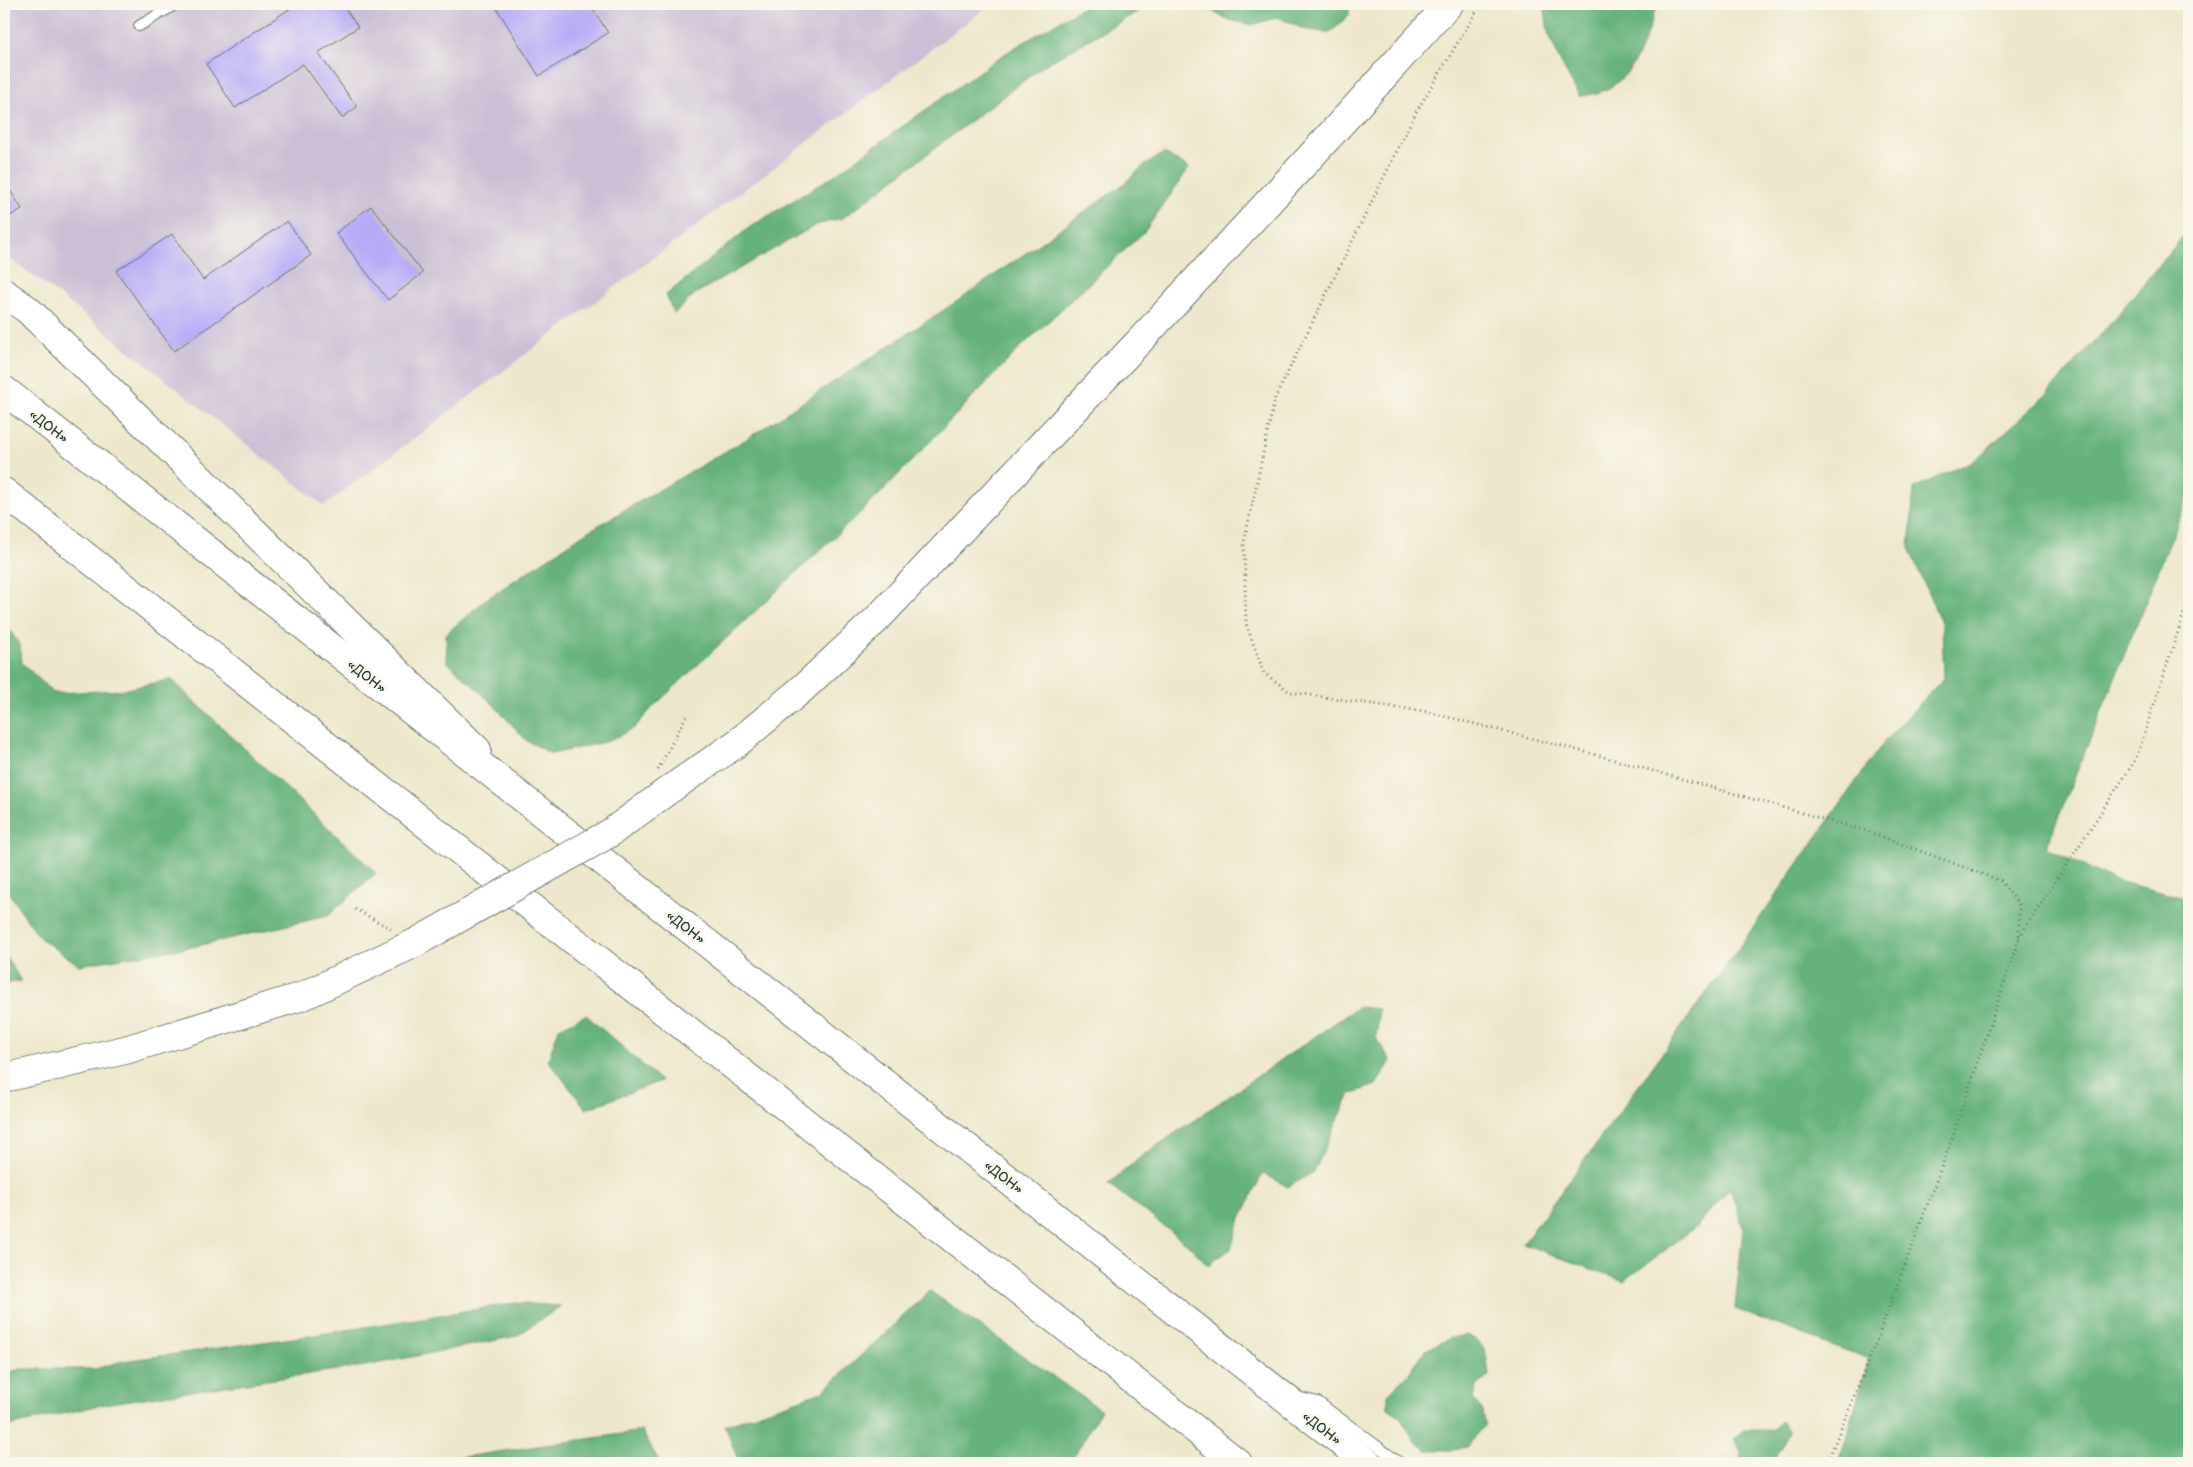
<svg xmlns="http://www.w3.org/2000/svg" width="2193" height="1467" font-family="'Balsamiq Sans',sans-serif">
<rect width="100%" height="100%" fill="#fbf7ec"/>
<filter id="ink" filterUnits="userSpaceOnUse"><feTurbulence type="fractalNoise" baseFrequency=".02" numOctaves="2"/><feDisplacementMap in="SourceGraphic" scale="10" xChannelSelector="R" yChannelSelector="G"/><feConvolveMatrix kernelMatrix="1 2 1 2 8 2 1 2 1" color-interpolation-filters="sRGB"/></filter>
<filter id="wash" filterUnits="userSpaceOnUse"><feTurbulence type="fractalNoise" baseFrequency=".0096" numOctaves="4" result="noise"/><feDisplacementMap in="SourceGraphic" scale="20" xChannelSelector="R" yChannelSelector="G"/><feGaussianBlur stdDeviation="1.12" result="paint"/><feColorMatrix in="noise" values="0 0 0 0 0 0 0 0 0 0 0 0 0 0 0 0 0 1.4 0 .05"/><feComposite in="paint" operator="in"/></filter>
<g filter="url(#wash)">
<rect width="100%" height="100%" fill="#ede7cb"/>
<path fill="#cbbfd5" d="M 4,4 L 991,4 L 324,506 L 63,298 L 4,254 Z"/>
<g fill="#65b27c" stroke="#427858">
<path d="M 1088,4 L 1349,4 L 1349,15 L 1330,33 L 1303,29 L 1278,17 L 1252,25 L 1225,19 L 1203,5 L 1149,5 L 1043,66 L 843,218 L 816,225 L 695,294 L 674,314 L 666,295 L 750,227 L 833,176 L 1001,56 Z"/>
<path d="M 1544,4 L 1662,4 L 1656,8 C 1641,50 1631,93 1579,96 L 1559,59 L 1548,32 Z"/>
<path d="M 1164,153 L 1189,168 L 1145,231 L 1021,347 L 875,499 L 653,707 L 634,728 L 609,741 L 552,754 L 527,741 L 490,701 L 447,662 L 446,634 L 485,600 L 587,532 L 745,440 L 959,300 L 1121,186 L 1141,168 Z"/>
<path d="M 2189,229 L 2189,495 L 2046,848 L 2113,880 L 2189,899 L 2189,1463 L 1839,1463 L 1869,1359 L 1735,1309 L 1743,1228 L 1730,1188 L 1697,1226 L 1624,1281 L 1523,1244 L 1721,973 L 1883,743 L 1944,678 L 1942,625 L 1909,548 L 1914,488 L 1976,459 L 2046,395 L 2110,324 Z"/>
<path d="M 4,622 L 20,645 L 22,663 L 54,693 L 123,690 L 171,679 L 376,873 L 328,916 L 197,946 L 79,965 L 40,938 L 4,886 Z"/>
<path d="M 4,953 L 21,981 L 4,984 Z"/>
<path d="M 1358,1007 L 1379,1009 L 1376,1038 L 1391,1061 L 1376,1085 L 1350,1094 L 1314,1172 L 1288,1187 L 1263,1173 L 1239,1222 L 1231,1249 L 1208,1265 L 1190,1246 L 1108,1184 L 1142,1156 Z"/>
<path d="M 586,1015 L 661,1081 L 586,1109 L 548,1060 L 559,1028 Z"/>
<path d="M 930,1291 L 1101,1410 L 1070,1463 L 739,1463 L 725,1425 L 822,1392 Z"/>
<path d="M 516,1303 L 561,1306 L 517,1336 L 371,1365 L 110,1403 L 4,1427 L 4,1373 L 21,1369 L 95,1369 L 123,1361 L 315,1335 Z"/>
<path d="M 1465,1335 C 1488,1343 1486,1355 1489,1376 L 1477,1386 L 1474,1400 L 1483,1411 L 1485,1425 L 1467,1447 L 1454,1450 L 1426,1450 L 1415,1442 L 1400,1416 L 1388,1408 L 1388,1394 L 1409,1373 L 1425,1350 L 1451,1338 Z"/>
<path d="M 1781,1421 L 1788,1432 L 1782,1447 L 1772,1463 L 1740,1463 L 1741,1451 L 1734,1439 L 1744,1430 L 1772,1430 Z"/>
<path d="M 642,1431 L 660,1463 L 421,1463 Z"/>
</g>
<g id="blocks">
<g fill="#b7abf7">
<path d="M 297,4 L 342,4 L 358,27 L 318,53 L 357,107 L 342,118 L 303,64 L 235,108 L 206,64 Z"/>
<path d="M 494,4 L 590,4 L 608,33 L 539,76 Z"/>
<path d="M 4,181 L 22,209 L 4,220 Z"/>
<path d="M 371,206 L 423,273 L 388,300 L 336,233 Z"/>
<path d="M 287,221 L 311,255 L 174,351 L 116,271 L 172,234 L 203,280 Z"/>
</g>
</g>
</g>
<g filter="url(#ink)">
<use href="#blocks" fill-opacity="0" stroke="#677869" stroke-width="1"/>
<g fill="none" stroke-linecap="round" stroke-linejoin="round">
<g stroke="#677869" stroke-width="12">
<g id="lane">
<path d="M 139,26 L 176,4"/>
<path d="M 1297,1397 L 1318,1402 L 1400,1463"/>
</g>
</g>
<g stroke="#677869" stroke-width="30">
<g id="secondary">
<path d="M 4,293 L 28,310 L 477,750"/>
<path d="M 666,792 L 736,744 L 802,689 L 877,619 L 1149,331 L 1324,142 L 1449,4"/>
<path d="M 4,1078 L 125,1050 L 303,996 L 415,943"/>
</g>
</g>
<g stroke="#677869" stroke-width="30">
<g id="highway">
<path d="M 4,390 L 1368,1463"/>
<path d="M 4,492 L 1238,1463"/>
</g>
</g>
<g stroke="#677869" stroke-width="3" stroke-dasharray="1 4" stroke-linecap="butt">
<path d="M 1481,4 L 1416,112 L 1275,398 L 1244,542 L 1246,624 L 1264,673 L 1290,692 L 1428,712 L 1597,755 L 1866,831 L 2001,881 L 2019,905 L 2019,938 L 1950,1144 L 1880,1332 L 1827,1463"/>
<path d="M 658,770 L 686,716"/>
<path d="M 355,909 L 393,930"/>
<path d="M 2019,937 L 2136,759 L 2189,598"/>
</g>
<use href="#lane" stroke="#fff" stroke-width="10"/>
<use href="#secondary" stroke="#fff" stroke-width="28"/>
<use href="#highway" stroke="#fff" stroke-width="28"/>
<g stroke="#677869" stroke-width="30" stroke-linecap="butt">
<path id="secondary-bridge" d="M 415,943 L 610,833 L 666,792"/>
</g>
<use href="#secondary-bridge" stroke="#fff" stroke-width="28"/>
</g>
</g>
<g text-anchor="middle" stroke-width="5" stroke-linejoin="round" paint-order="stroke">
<g font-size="14" fill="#1f3d34" stroke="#fbf7ec">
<text transform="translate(49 426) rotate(38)" y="5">«ДОН»</text>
<text transform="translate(367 676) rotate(38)" y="5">«ДОН»</text>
<text transform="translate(686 927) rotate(38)" y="5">«ДОН»</text>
<text transform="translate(1004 1177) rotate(38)" y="5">«ДОН»</text>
<text transform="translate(1322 1428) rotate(38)" y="5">«ДОН»</text>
</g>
</g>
<rect width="2193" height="1467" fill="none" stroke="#fbf7ec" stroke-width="20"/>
</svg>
